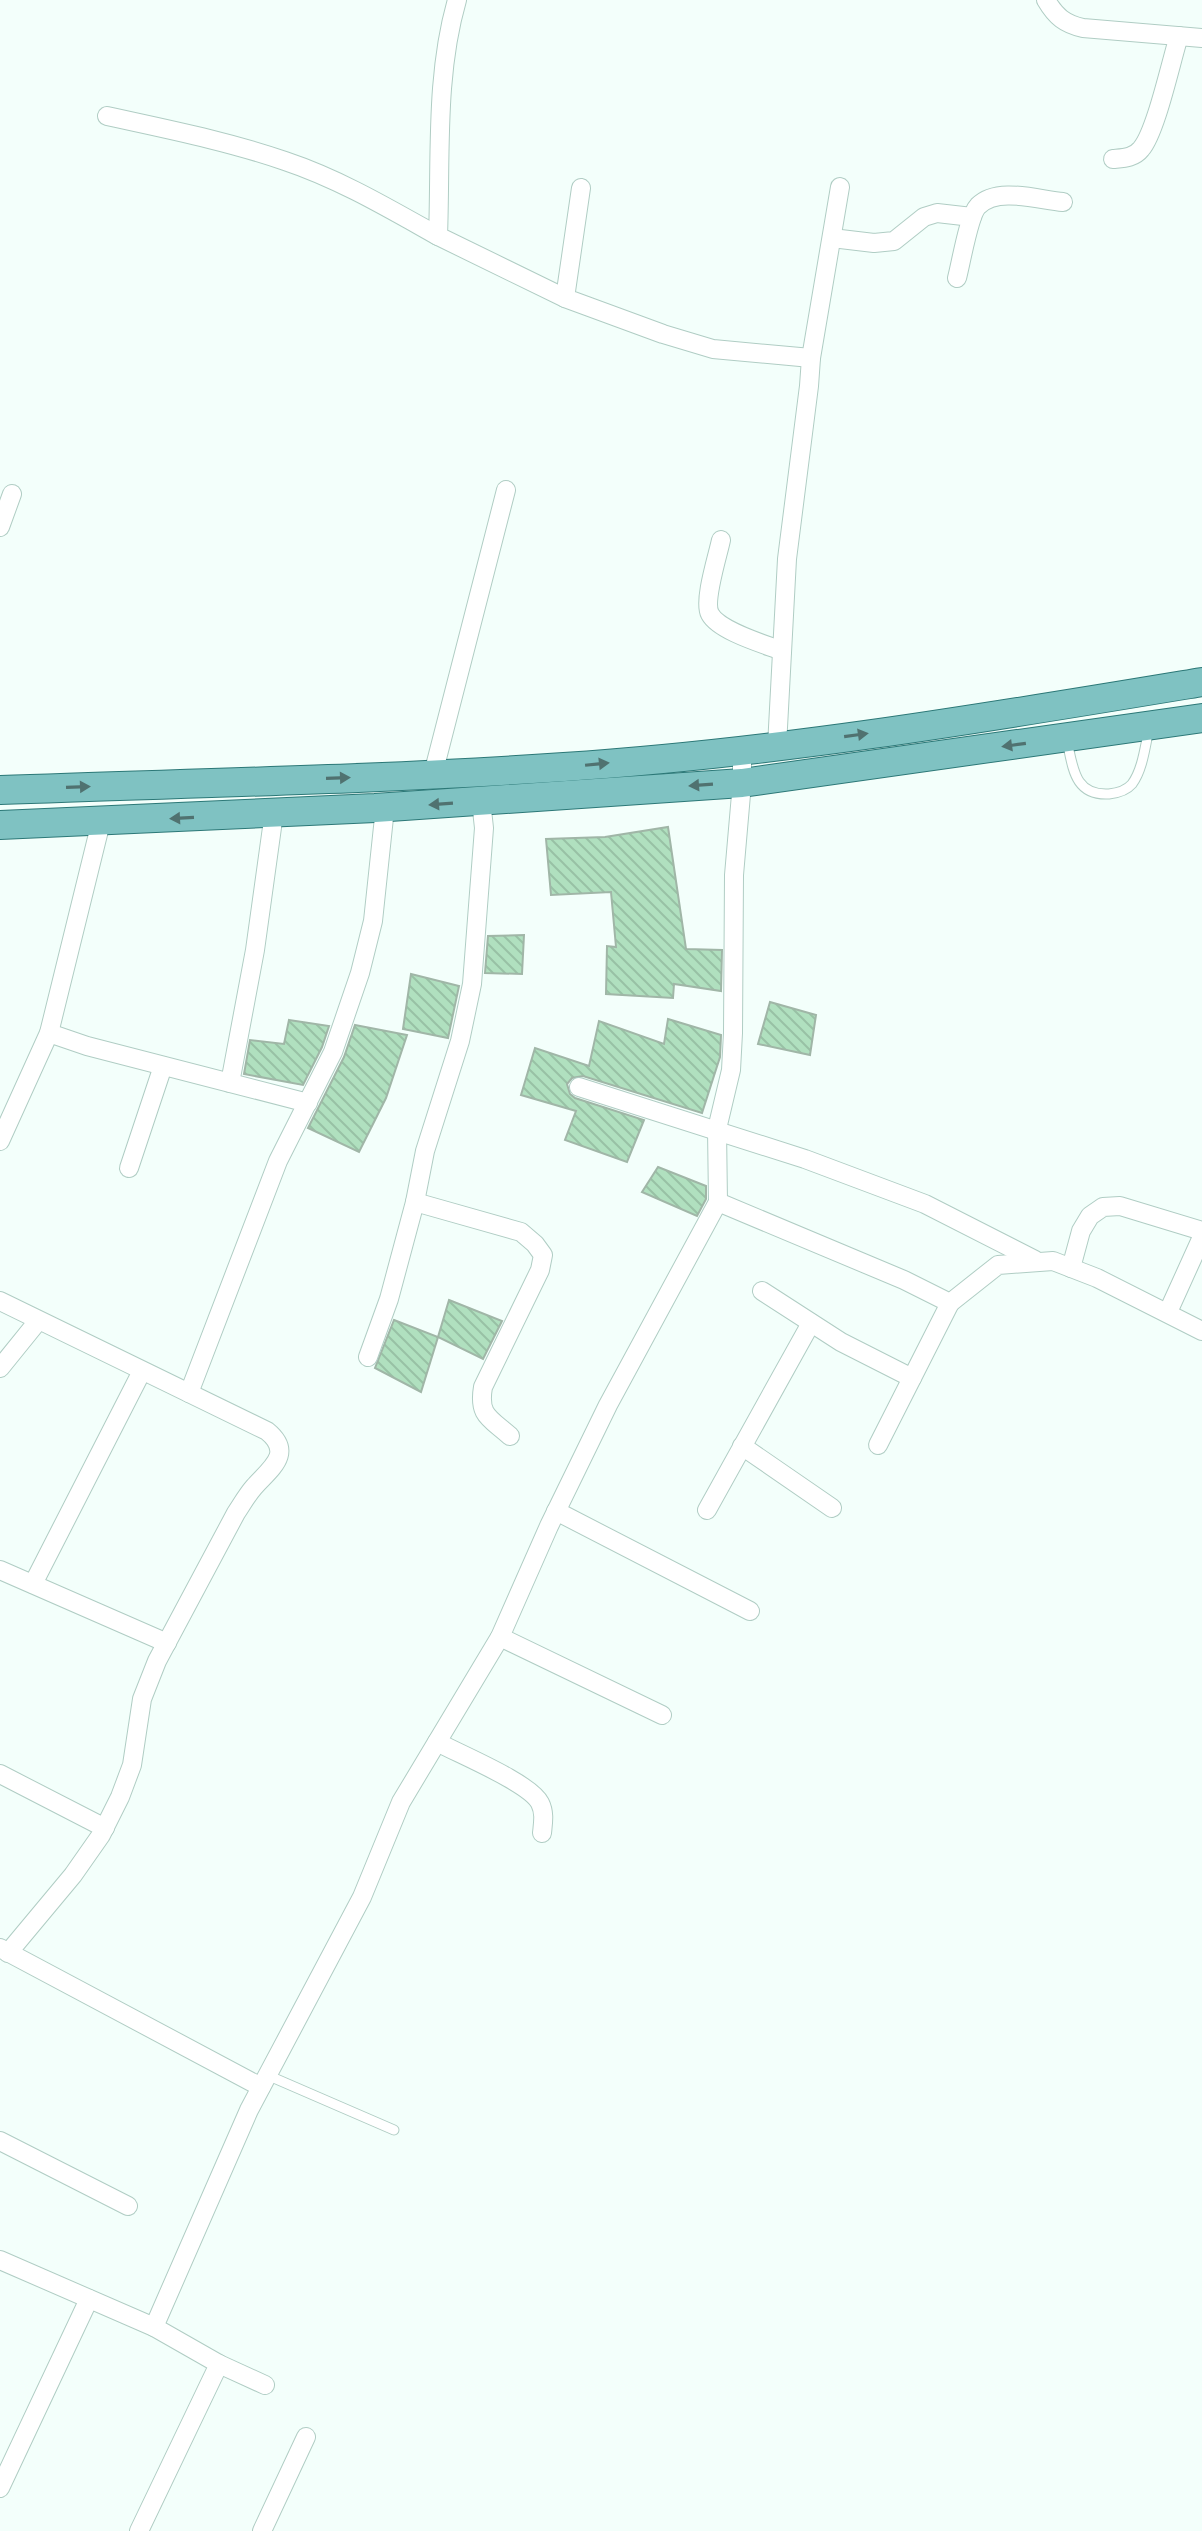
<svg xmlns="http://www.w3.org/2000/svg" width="1202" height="2531" font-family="Signika,sans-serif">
<defs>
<pattern id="building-back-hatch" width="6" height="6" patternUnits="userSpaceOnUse" patternTransform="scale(2)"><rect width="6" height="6" fill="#b0e0bf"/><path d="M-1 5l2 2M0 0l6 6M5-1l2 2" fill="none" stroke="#98c1a5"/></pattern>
</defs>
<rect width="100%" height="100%" fill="#f3fffb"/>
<g fill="url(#building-back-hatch)" stroke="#a0b6a7" stroke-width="2">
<path d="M 668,827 L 686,949 L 722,950 L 721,991 L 674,984 L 673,998 L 606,994 L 607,946 L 616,947 L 611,892 L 551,895 L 546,839 L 605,837 Z"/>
<path d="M 524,935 L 522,974 L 485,973 L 488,936 Z"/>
<path d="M 411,974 L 459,986 L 448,1038 L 403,1029 Z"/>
<path d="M 770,1002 L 816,1015 L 810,1055 L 758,1044 Z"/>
<path d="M 668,1019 L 721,1035 L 720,1057 L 702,1113 L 583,1076 L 572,1078 L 567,1084 L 570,1094 L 575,1098 L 644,1120 L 627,1162 L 565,1140 L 576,1111 L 521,1095 L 535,1048 L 589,1066 L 599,1021 L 664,1044 Z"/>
<path d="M 289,1020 L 329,1026 L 322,1047 L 303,1085 L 244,1074 L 250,1040 L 284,1044 Z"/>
<path d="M 355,1025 L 407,1035 L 386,1098 L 359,1152 L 308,1128 L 344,1057 Z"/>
<path d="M 658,1167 L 706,1186 L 706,1199 L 697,1216 L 642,1192 Z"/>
<path d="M 449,1300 L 502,1321 L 483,1359 L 438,1337 Z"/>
<path d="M 394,1320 L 438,1337 L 421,1392 L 375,1368 Z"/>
</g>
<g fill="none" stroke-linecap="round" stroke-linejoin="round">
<g stroke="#b0cdc4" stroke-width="11">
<g id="service">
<path d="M 1067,741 C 1073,767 1074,796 1109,794 C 1118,793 1126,791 1132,784 C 1143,769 1145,746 1149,729"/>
<path d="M 267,2075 L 394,2130"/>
</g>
</g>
<g stroke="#b0cdc4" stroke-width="20">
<g id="minor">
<path d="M 457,0 C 435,76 441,157 438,236 L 565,298"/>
<path d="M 1046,0 C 1056,17 1065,24 1083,28 L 1202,38"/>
<path d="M 107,116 C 166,129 227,141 285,161 C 339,179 388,208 438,236"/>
<path d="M 1113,159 C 1123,158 1134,158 1141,149 C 1156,132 1171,61 1179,36"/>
<path d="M 581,188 L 565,298 L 663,334 L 713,349 L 811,358"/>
<path d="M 832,238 L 874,243 L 894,241 L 924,217 L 937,213 L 972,217"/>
<path d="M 957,278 C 961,263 969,215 978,206 C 997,186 1039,200 1063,202"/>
<path d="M 0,527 L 12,494"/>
<path d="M 721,540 C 718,555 703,601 710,614 C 719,631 764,644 782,651"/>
<path d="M 777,746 L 787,559 L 809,386 L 811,358 L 840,187"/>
<path d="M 433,774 L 506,490"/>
<path d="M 49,1033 L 87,1046 L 308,1103"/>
<path d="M 230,1083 L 255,950 L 274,813"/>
<path d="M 579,1087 L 805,1159 L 925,1204 L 1035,1260"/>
<path d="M 0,1141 L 49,1033 L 101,822"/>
<path d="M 129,1168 L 163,1066"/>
<path d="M 415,1202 L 521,1232 L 535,1244 L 543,1255 L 540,1270 L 483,1387 C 478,1416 490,1418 510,1436"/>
<path d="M 718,1202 L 904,1280 L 950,1303 L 998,1265 L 1053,1261 L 1097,1278 L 1202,1331"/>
<path d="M 1071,1268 L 1081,1231 L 1090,1216 L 1103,1207 L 1120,1206 L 1202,1231"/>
<path d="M 762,1291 L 841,1342 L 912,1378"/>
<path d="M 0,1301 L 267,1431 C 294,1453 271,1468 254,1487 C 247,1495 242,1504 236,1513 L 157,1661 L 142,1699 L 132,1765 L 120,1797 L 101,1835 L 73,1875 L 8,1953"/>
<path d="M 1168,1312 L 1202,1237"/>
<path d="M 368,1357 L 389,1299 L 415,1202 L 425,1151 L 460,1041 L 472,984 L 484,828 L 481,801"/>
<path d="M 0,1368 L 38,1321"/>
<path d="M 189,1393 L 278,1161 L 333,1052 L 360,973 L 373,921 L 385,808"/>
<path d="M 878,1445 L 950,1303"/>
<path d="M 742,1446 L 832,1508"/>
<path d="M 707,1510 L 811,1323"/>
<path d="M 556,1511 L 750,1611"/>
<path d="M 0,1570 L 167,1643"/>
<path d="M 33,1584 L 142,1371"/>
<path d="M 500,1637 L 662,1715"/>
<path d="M 437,1742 C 459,1754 530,1783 540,1803 C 545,1813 543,1823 542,1833"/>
<path d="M 0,1774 L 105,1828"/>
<path d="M 0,1948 L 261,2087"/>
<path d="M 0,2141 L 128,2206"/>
<path d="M 0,2260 L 154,2327"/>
<path d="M 219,2364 L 265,2385"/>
<path d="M 0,2488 L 89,2299"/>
<path d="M 139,2531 L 219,2364 L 154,2327 L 249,2110 L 362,1897 L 401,1802 L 500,1637 L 549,1526 L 608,1405 L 718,1202 L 717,1129 L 731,1070 L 733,1033 L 734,875 L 742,783 L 742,750"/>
<path d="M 262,2531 L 306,2437"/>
</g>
</g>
<g stroke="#2c7877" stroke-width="30">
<g id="primary">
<path d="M 0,790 C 188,783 377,780 564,767 C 778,753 991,717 1202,682"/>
<path d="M 0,825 L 375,808 L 742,783 L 1202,718"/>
</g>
</g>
<use href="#service" stroke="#fff" stroke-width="9"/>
<use href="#minor" stroke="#fff" stroke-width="18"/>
<use href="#primary" stroke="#7fc2c2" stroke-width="28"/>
</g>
<defs><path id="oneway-solid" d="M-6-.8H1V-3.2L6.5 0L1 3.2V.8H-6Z" transform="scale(2)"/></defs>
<g fill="#507270">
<use href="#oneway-solid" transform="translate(856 735) rotate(-8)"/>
<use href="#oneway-solid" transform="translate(1014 745) rotate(172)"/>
<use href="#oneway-solid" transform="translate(597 764) rotate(-6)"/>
<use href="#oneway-solid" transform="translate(338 778) rotate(-2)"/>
<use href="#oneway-solid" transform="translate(701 785) rotate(176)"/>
<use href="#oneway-solid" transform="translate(78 787) rotate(-2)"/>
<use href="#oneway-solid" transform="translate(441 804) rotate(176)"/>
<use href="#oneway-solid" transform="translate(182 818) rotate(177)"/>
</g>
</svg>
